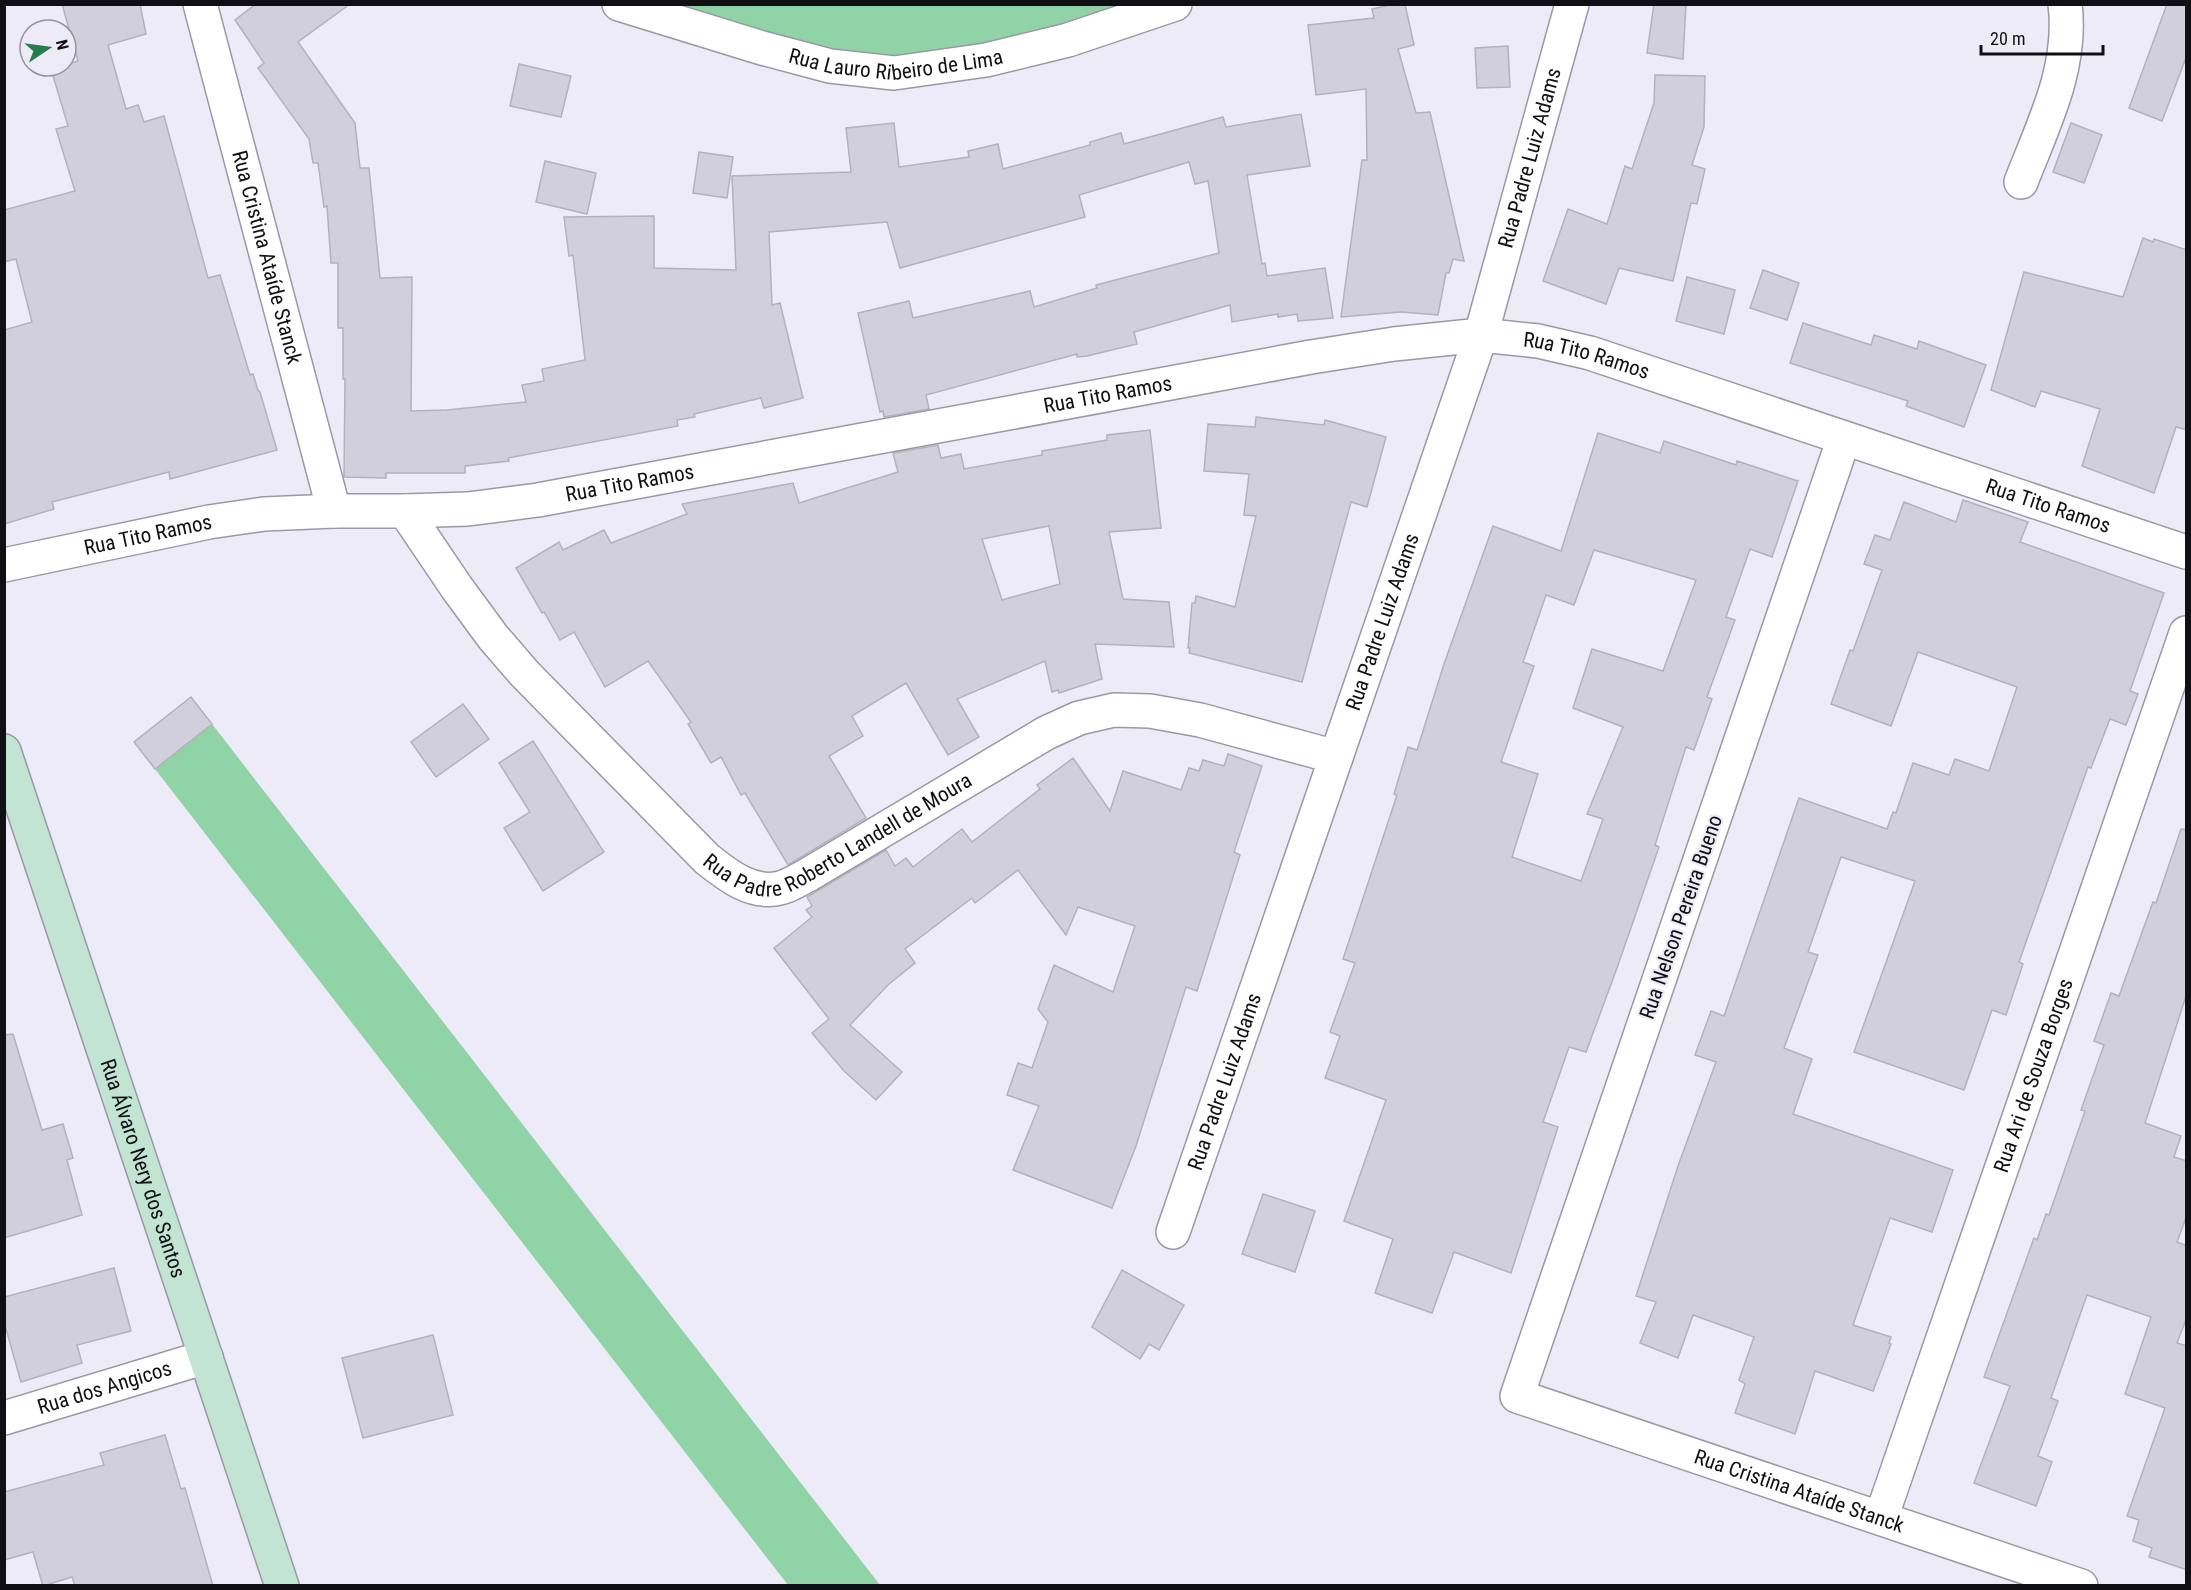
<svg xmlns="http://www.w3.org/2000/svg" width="2191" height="1590" font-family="'Roboto Condensed',sans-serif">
<rect width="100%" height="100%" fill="#eeebf9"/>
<g fill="#90d3a7">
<path d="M 618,5 L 1175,5 L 894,73 Z"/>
<path d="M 212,724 L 880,1585 L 788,1585 L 155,769 Z"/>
</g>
<g fill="#d2cfdd" stroke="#b4b1be" stroke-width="1.5" fill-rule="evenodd">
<path d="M 62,4 L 140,4 L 146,34 L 108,45 L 126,109 L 138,105 L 144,122 L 164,116 L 208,278 L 220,275 L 250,375 L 253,374 L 258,390 L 260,392 L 277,450 L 170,479 L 169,472 L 52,502 L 54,509 L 4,524 L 4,330 L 32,322 L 16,259 L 4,262 L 4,210 L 75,191 L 56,129 L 68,126 L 51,69 L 78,61 Z"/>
<path d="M 256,4 L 350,4 L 298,42 L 355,123 L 360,168 L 369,168 L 380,278 L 412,277 L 411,411 L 447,410 L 526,402 L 522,385 L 544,381 L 542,369 L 585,360 L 573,255 L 569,256 L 564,217 L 654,216 L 654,268 L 736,270 L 732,176 L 851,172 L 846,128 L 894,123 L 899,167 L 969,157 L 968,151 L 998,144 L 1003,169 L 1090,145 L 1090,142 L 1121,133 L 1124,144 L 1223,117 L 1226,127 L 1301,114 L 1310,166 L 1247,175 L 1262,264 L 1265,263 L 1267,276 L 1325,268 L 1333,318 L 1298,321 L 1297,314 L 1278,317 L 1278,314 L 1232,322 L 1230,305 L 1134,332 L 1137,344 L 1087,356 L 1077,357 L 1077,354 L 926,395 L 929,409 L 884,417 L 883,411 L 880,412 L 858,313 L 909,301 L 913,318 L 1030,291 L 1034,307 L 1097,288 L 1096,285 L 1219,253 L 1208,181 L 1195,184 L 1189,162 L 1079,195 L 1085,217 L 900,268 L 887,222 L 769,232 L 772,305 L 780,303 L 803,398 L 764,408 L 761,398 L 694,414 L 695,417 L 677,420 L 678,426 L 508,458 L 509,461 L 465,466 L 465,473 L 386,473 L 386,478 L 344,477 L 345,379 L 343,379 L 343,328 L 338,328 L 338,263 L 331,263 L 327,206 L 324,207 L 318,163 L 313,163 L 309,139 L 258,68 L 264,63 L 235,20 Z"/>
<path d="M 1394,4 L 1405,4 L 1414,45 L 1398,49 L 1416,113 L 1430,112 L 1464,261 L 1453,259 L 1449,273 L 1446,273 L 1438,315 L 1401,312 L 1341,317 L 1362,160 L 1367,160 L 1366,89 L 1316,95 L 1308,25 L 1374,18 L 1372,9 Z"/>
<path d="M 1654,4 L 1686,4 L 1683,59 L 1647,53 Z"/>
<path d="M 2167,4 L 2187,4 L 2187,55 L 2162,121 L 2129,108 Z"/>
<path d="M 1508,46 L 1510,87 L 1477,88 L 1475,48 Z"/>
<path d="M 519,64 L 571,76 L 561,117 L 510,106 Z"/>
<path d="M 1655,75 L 1705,76 L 1704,127 L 1692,165 L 1705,169 L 1697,204 L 1691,203 L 1673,281 L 1619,268 L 1606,304 L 1543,281 L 1568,209 L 1607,224 L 1625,166 L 1632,169 L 1654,103 Z"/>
<path d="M 2071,123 L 2102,135 L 2084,183 L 2053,172 Z"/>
<path d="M 699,152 L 733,157 L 727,198 L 693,193 Z"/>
<path d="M 545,161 L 596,173 L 587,214 L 536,202 Z"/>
<path d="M 2143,238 L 2153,242 L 2154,239 L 2187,250 L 2187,430 L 2176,427 L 2154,493 L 2082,466 L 2100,409 L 2041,391 L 2035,407 L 1991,390 L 2024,272 L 2123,297 Z"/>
<path d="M 1763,270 L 1799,283 L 1787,320 L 1750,308 Z"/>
<path d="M 1687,277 L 1735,290 L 1724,334 L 1676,321 Z"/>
<path d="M 1803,323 L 1871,345 L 1874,335 L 1917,349 L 1919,341 L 1986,365 L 1964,427 L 1906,406 L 1908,401 L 1790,363 Z"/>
<path d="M 1256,417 L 1324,425 L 1325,420 L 1386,437 L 1367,507 L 1351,502 L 1302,682 L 1189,653 L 1190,648 L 1188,648 L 1192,603 L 1195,603 L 1196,596 L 1235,607 L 1256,516 L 1244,515 L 1249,474 L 1204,471 L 1208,424 L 1255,427 Z"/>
<path d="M 1150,430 L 1161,528 L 1109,532 L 1123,599 L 1169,602 L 1174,647 L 1095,644 L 1102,679 L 1059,693 L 1058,690 L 1052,692 L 1045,661 L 957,699 L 979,737 L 948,755 L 906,683 L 852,716 L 863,736 L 829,756 L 866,818 L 788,865 L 745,793 L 741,795 L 721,757 L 711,763 L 688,724 L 691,722 L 648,661 L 605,687 L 574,632 L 560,640 L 544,612 L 542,613 L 516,568 L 559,542 L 563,550 L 604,530 L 611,543 L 687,514 L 682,504 L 793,483 L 799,503 L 898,472 L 893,453 L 938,445 L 941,458 L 961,454 L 964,469 L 1042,455 L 1042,451 L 1107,440 L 1107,435 ZM 1049,526 L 1060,584 L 1002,600 L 982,539 Z"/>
<path d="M 1598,433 L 1660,453 L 1664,441 L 1736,465 L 1737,461 L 1798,481 L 1772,557 L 1750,549 L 1726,617 L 1735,620 L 1707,697 L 1712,699 L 1694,750 L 1686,747 L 1655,845 L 1659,847 L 1617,968 L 1586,1052 L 1569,1047 L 1543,1122 L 1558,1127 L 1511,1273 L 1454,1252 L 1432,1313 L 1375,1293 L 1393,1239 L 1344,1221 L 1386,1100 L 1325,1078 L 1340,1036 L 1330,1032 L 1355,963 L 1343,959 L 1397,795 L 1394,794 L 1408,747 L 1417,750 L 1444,664 L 1493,526 L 1561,551 ZM 1594,550 L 1696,580 L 1663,671 L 1592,649 L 1573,708 L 1623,727 L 1587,814 L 1603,819 L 1581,881 L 1512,857 L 1538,774 L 1501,762 L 1534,666 L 1523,662 L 1546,595 L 1574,605 Z"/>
<path d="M 1963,500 L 2028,522 L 2020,542 L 2164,593 L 2130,691 L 2138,694 L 2126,725 L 2110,719 L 2091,768 L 2088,767 L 2019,962 L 2023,964 L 2006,1015 L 1992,1010 L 1964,1090 L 1854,1052 L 1915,881 L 1841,857 L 1808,952 L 1818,955 L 1784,1048 L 1812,1059 L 1793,1114 L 1953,1170 L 1932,1232 L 1890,1218 L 1853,1325 L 1891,1337 L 1889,1343 L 1891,1344 L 1873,1391 L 1815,1371 L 1795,1434 L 1735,1413 L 1745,1384 L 1739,1380 L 1754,1337 L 1693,1315 L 1678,1358 L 1640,1343 L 1656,1302 L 1636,1296 L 1678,1166 L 1716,1062 L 1695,1055 L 1711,1011 L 1724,1016 L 1799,798 L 1887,829 L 1893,812 L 1896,813 L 1913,763 L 1949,775 L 1955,759 L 1989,771 L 2017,687 L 1918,652 L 1891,726 L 1831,704 L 1850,650 L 1853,651 L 1882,570 L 1864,564 L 1875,535 L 1890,540 L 1904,502 L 1956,522 Z"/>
<path d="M 191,697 L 212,724 L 155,769 L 134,742 Z"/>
<path d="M 463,704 L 489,739 L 436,777 L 411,742 Z"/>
<path d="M 533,741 L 604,852 L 543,891 L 504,828 L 530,812 L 499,763 Z"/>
<path d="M 1228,754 L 1262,766 L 1234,852 L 1240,855 L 1197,991 L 1186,987 L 1136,1146 L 1112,1208 L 1013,1170 L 1039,1106 L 1007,1095 L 1018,1063 L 1032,1068 L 1048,1022 L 1038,1009 L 1054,965 L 1113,992 L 1135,926 L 1078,907 L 1066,935 L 1018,870 L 975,903 L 972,898 L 905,949 L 915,963 L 889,984 L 850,1025 L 902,1072 L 876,1100 L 844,1071 L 812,1033 L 829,1019 L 774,948 L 812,917 L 806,910 L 812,906 L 807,897 L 886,850 L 895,866 L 906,858 L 913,867 L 962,829 L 972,842 L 1040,789 L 1037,785 L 1073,758 L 1110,811 L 1123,771 L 1181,790 L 1189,768 L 1199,771 L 1203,760 L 1224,766 Z"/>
<path d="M 2181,829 L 2187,830 L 2187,993 L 2145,1123 L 2181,1136 L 2174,1157 L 2187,1161 L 2187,1215 L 2177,1242 L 2187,1246 L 2187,1317 L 2177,1343 L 2187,1346 L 2187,1570 L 2149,1557 L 2152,1548 L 2133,1541 L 2139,1520 L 2127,1516 L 2165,1408 L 2125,1394 L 2151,1317 L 2087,1295 L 2051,1398 L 2058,1401 L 2038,1456 L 2052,1462 L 2036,1506 L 1974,1483 L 2010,1386 L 1984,1377 L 2034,1238 L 2037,1240 L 2046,1214 L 2049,1215 L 2085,1111 L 2081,1110 L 2104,1045 L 2094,1041 L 2111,993 L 2119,996 L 2153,902 L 2156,903 Z"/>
<path d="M 13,1034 L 42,1130 L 63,1124 L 73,1158 L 67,1160 L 82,1215 L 4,1238 L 4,1035 Z"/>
<path d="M 1263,1194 L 1315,1211 L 1295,1272 L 1242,1254 Z"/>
<path d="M 114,1268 L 131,1331 L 77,1345 L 82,1363 L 21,1382 L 4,1322 L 4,1297 Z"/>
<path d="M 1122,1270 L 1184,1305 L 1159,1350 L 1149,1344 L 1140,1359 L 1092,1327 Z"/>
<path d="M 433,1335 L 453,1415 L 363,1438 L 342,1358 Z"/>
<path d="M 165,1435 L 181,1489 L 185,1488 L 213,1586 L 75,1586 L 72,1577 L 43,1586 L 33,1552 L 4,1560 L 4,1492 L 104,1465 L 100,1453 Z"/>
</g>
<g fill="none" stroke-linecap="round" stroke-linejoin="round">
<g stroke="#9b98a5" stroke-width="36">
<g id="minor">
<path id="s1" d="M 200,4 L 334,511"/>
<path id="s2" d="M 619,4 L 762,48 L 830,66 L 894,73 L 986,60 L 1068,40 L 1175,4"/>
<path d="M 2021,182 C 2043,125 2073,68 2065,4"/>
<path id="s3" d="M 1844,438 L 1517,1396 L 2081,1586"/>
<path id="s4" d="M 405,511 L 457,588 L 493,637 L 525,674 L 707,859 C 727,875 752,895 780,888 C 789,886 798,880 806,876 L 1046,733 L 1079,718 L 1114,710 L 1150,711 L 1200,720 L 1336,757"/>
<path id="s5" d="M 4,565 L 209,522 L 264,514 L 334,511 L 405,511 L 468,509 L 538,500 L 1311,357 L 1394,344 L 1481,335 L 1538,341 L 1590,353 L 2186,552"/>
<path id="s6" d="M 1173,1232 L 1481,335 L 1572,4"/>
<path id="s7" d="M 4,1418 L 206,1357"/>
<path id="s8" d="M 1881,1518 L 2186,633"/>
</g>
</g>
<g stroke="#9b98a5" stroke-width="36">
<g id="secondary">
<path id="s9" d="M 4,751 L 282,1586"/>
</g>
</g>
<use href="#minor" stroke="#fff" stroke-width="33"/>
<use href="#secondary" stroke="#c2e4d2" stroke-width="33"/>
</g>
<g text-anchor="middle" stroke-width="4.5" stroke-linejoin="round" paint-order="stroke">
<g font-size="21" fill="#100f13" stroke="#eeebf9">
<text dy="7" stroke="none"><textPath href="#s2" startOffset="286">Rua Lauro Ribeiro de Lima</textPath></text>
<text dy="7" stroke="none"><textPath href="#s6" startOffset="1132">Rua Padre Luiz Adams</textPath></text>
<text dy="7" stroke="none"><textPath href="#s1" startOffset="262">Rua Cristina Ataíde Stanck</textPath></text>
<text dy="7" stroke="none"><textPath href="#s5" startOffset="1605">Rua Tito Ramos</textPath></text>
<text dy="7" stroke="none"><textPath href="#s5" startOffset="1119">Rua Tito Ramos</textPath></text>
<text dy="7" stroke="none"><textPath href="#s5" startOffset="633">Rua Tito Ramos</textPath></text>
<text dy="7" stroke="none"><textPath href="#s5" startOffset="2091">Rua Tito Ramos</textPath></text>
<text dy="7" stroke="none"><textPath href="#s5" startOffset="147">Rua Tito Ramos</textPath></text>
<text dy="7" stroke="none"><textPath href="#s6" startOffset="645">Rua Padre Luiz Adams</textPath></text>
<text dy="7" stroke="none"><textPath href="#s4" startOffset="612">Rua Padre Roberto Landell de Moura</textPath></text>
<text transform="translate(1681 917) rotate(-71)" y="7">Rua Nelson Pereira Bueno</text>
<text dy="7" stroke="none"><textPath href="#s8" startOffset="468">Rua Ari de Souza Borges</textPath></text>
<text dy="7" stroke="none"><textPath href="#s6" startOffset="159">Rua Padre Luiz Adams</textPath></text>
<text dy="7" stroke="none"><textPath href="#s9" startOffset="440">Rua Álvaro Nery dos Santos</textPath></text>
<text dy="7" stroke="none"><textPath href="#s7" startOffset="105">Rua dos Angicos</textPath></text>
<text dy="7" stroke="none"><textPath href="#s3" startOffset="1310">Rua Cristina Ataíde Stanck</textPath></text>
</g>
</g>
<rect width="2191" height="1590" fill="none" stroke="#100f13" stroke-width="12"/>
<g transform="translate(48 48) rotate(77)"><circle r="28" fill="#eeebf9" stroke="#95939d" stroke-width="1.5"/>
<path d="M0-4.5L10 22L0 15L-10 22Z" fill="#297c4e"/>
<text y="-9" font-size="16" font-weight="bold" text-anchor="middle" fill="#100f13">N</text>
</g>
<path d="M1981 45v9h122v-9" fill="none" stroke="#100f13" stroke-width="3"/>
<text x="1990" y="45" font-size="18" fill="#100f13" stroke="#eeebf9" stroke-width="4.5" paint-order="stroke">20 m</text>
</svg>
